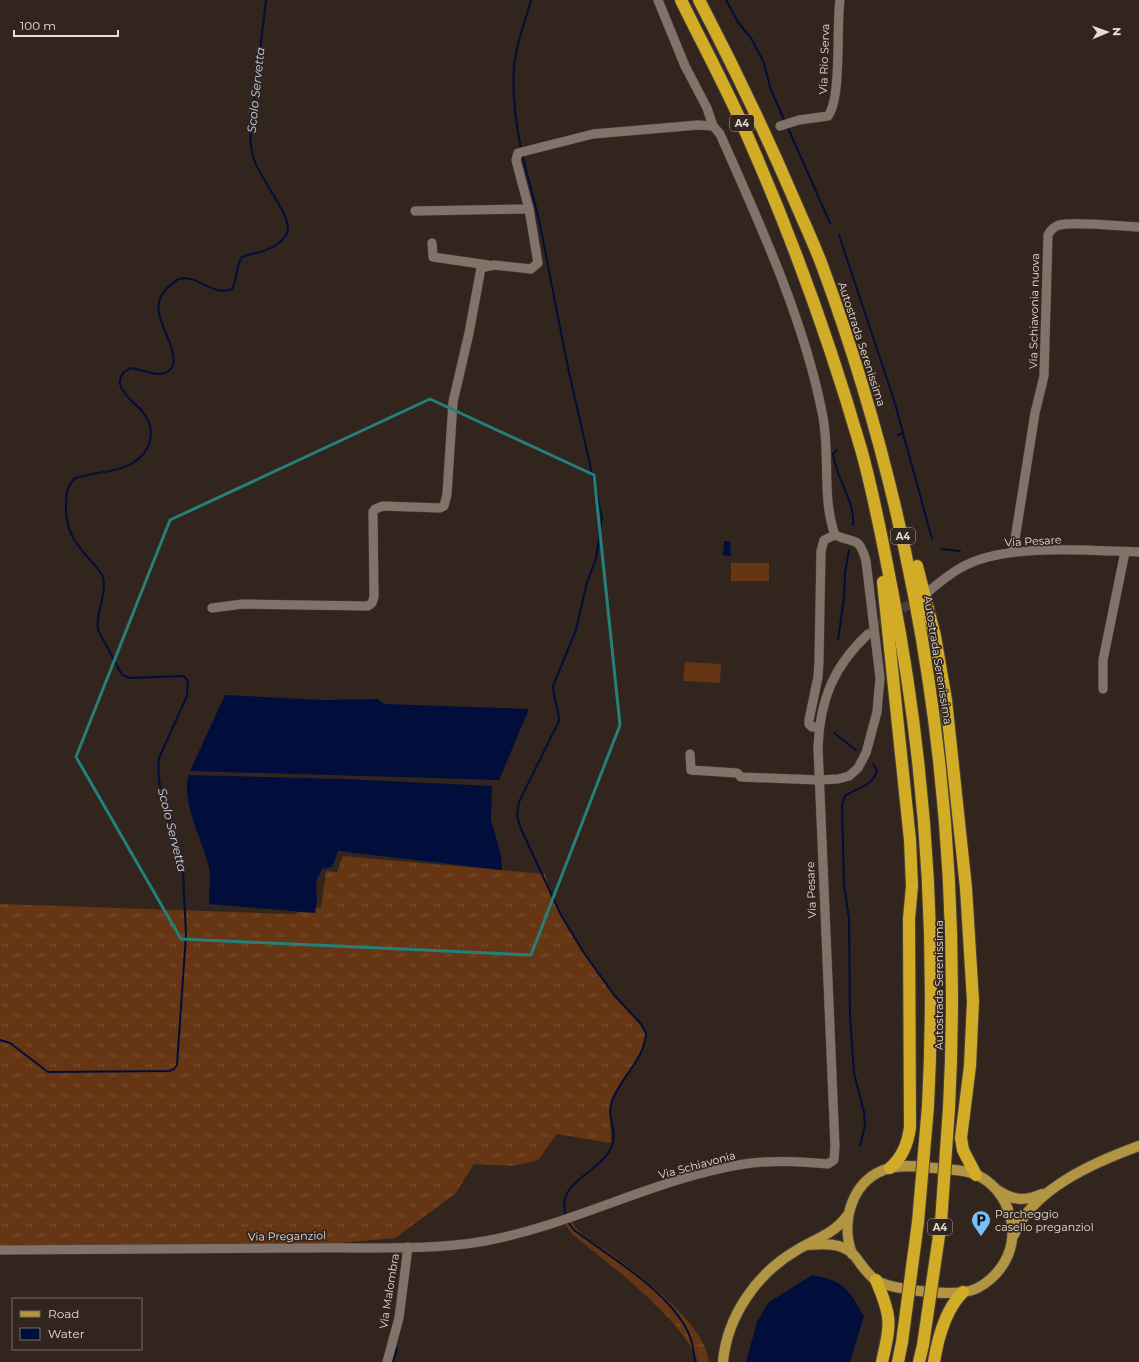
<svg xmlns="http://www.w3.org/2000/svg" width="1139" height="1362" font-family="Montserrat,sans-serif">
<defs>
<pattern id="grass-tufts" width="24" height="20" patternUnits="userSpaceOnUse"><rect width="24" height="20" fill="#663513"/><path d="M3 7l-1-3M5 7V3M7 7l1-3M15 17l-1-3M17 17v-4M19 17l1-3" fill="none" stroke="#7c5235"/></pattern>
</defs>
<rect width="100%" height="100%" fill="#31251d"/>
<g fill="url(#grass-tufts)">
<path d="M 343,856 L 545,874 C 557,915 587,962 615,996 C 625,1007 641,1019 646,1033 L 642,1049 L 613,1099 L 610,1108 L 611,1143 L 557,1134 L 538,1160 L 514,1166 L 474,1164 L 455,1194 L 395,1238 L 274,1249 L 0,1248 L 0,904 L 292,914 L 321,907 L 326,871 L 337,872 Z"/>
<path d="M 572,1222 C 578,1234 596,1244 607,1251 C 637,1273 706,1324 709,1362 L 698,1362 C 684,1320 608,1263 573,1235 L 565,1224 Z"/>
</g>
<g fill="#663513">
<rect x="731" y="563" width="38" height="18"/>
<path d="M 685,662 L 721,664 L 720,683 L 683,681 Z"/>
</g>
<g fill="#010e3b">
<path d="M 724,541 L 730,541 L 731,556 L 723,555 Z"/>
<path d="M 225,695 L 322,700 L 378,699 L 384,704 L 529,709 L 499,780 L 190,771 Z"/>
<path d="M 189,775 L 344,779 L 492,786 L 491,820 L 501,855 L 502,870 L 338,851 L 332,867 L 322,869 L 316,881 L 317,901 L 315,913 L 209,904 C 209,892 211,878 209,867 C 203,841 180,800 189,775 Z"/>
<path d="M 812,1275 C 845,1281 848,1289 864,1316 L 850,1362 L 746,1362 L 757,1322 L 768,1303 Z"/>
</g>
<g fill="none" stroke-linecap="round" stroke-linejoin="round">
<g stroke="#010e3b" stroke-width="2">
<path d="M 726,0 L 738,22 L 751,38 L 764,63 L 770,87 L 785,122"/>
<path d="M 787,126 L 830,223"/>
<path d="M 521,150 C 516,124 512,93 514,66 C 516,44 525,22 531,0"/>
<path d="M 522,154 L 539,220 L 568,368 L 602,517 L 596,559 L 587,582 L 576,630 L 553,686 C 553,698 559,709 559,721 L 519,802 L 517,816 L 521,829 L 561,915 L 582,950 L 614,995 L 641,1024 L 646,1033 C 645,1059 620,1078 612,1101 C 605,1120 621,1131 609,1152 C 595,1175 555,1183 566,1216"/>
<path d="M 839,235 L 894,400 L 932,539"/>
<path d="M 898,435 L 903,433"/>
<path d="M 837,450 L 833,454 C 836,479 855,500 853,525"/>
<path d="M 941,549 L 960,551"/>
<path d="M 838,640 L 844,598 L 845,573 L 849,550"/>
<path d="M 834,733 L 856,750"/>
<path d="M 0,1040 L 10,1043 L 48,1072 L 169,1071 L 174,1069 L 177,1065 L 186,935 L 183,871 C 182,859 177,850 173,839 C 166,813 156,785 159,758 L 187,696 L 188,681 L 184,676 L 130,678 L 122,675 L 98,630 C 95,613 107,596 103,578 C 101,571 95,566 91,561 C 74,542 65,530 66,504 C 66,494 67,487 74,479 C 92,471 114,474 131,464 C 152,452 158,429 141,410 C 135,403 125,397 121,387 C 119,382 120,377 123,373 L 130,368 C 145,369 162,382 173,366 C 178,340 143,311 167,288 C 171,285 174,281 179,279 C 199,274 211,297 232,289 C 238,279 235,267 242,257 C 254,252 266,253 276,245 C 282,241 288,235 288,228 C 288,212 261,179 255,162 C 250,151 250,138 251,126 L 266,0"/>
<path d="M 860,1146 L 865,1126 L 864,1112 L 854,1073 L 850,1018 L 849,918 L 844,884 L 842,805 L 845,796 C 857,787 872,787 877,771 L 873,764"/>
<path d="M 568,1222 L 574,1230 C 611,1258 668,1290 688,1332 C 693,1341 694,1352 695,1362"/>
<path d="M 393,1362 L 397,1348"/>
</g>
<path stroke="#4c4139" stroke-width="9" stroke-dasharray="9 4.5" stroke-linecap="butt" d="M 869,633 L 919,597"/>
<g stroke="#4a4039" stroke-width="10">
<g id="minor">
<path d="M 658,0 L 685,66 L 707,108 L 713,126"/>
<path d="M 780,126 L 799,120 L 828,116 C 842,97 836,27 840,0"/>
<path d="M 415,211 L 529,209"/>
<path d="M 432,243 L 433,257 L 488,265"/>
<path d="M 1013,552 L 1035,413 L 1044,376 L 1048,235 C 1050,231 1053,227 1059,225 C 1077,221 1118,226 1139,227"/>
<path d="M 929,591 C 941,581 953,571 966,565 C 1011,543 1089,551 1139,552"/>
<path d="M 212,608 L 243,604 L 368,606 L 372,603 L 374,597 L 373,512 L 375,509 L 383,506 L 440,508 L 444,506 L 447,494 L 453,402 L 469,333 L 481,268 L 494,265 L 531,269 L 538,263 L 529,209 L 516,160 L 518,153 L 593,134 L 698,125 L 713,126 L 720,134 C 759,222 803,317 822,412 C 831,452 821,496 835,535 C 854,544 859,535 866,561 L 880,678 L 877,712 L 866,753 L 858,768 L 849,776 L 838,779 L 819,780 L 741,777 L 737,773 L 691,770 L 690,754"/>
<path d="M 1103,689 L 1103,660 L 1125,552"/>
<path d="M 819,727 L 812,727 L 809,724 L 809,720 L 818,677 L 819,661 L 821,551 L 824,540 L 835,535"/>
<path d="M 0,1250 C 103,1249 205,1249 308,1248 C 365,1247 430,1251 485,1241 C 573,1225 656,1178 744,1164 C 772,1160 800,1161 828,1164 L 834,1160 L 835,1146 L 818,747 C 820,700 833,667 868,634"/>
<path d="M 387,1362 L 399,1318 L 408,1247"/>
</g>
</g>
<g stroke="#4a4039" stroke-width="12">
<g id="major">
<path d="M 999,1191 C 1014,1201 1025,1201 1042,1194"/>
<path d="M 1014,1235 C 1032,1189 1095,1162 1139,1146"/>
<path d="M 807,1245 C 822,1244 841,1242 853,1254 C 861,1263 866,1274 877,1281 C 895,1290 944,1295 964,1292 C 983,1290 1001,1272 1008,1255 C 1020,1225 1006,1189 977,1175 C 964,1169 949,1170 935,1168 C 921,1167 904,1164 890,1168 C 852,1178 840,1221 852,1254"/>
<path d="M 723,1362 C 727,1316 757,1273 797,1250 C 815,1239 834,1234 847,1216"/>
</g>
</g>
<g stroke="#4a4039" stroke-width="14">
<g id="highway">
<path d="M 681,0 C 703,45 727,89 747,135 C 792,237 830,342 861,449 C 874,495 883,543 892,590 C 925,760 937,933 928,1106"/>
<path d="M 699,0 C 734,67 766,134 796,204 C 805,225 815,246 823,268 C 922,537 964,822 949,1108"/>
<path d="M 917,566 L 935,636 L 946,700 L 966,888 L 973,1001 L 970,1066 L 961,1138 L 963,1150 L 976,1175"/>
<path d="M 883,582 L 910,840 L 912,886 L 909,919 L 910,1127 C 908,1143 903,1157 890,1168"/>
<path d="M 876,1280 C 892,1317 891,1323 882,1362"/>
<path d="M 898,1362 L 902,1342"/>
<path d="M 919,1362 L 923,1345"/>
<path d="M 934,1362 C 938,1337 945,1310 963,1292"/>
</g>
</g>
<use href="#minor" stroke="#82736a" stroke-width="9"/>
<use href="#major" stroke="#b29542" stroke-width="10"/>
<use href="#highway" stroke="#d2ac27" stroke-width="12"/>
<g stroke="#4a4039" stroke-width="14" stroke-linecap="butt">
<g id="highway-bridge">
<path d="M 902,1342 L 918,1222 L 928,1106"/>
<path d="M 923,1345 L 941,1222 L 949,1108"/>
</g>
</g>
<use href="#highway-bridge" stroke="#d2ac27" stroke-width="12"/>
</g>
<path fill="none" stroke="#248079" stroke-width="3" stroke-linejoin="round" d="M 430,399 L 594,475 L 620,725 L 531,955 L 181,939 L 76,757 L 170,520 Z"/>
<defs>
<g id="parking-pin" transform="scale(1)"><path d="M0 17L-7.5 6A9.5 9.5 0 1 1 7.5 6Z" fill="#77c0f7" stroke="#31251d"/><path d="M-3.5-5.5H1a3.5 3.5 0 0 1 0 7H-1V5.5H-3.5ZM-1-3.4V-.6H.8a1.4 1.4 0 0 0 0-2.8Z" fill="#111"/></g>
</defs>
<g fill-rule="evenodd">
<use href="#parking-pin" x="981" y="1220"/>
</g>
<g text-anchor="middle" stroke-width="3.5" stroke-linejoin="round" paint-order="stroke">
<g fill="#31251d" stroke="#b0a6a0" stroke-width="1">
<rect x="730" y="115" width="24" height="16" rx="3"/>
<rect x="891" y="528" width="24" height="16" rx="3"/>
<rect x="928" y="1219" width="24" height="16" rx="3"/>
</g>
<g font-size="10" font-weight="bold" fill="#e6ddd8">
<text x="742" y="127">A4</text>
<text x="903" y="540">A4</text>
<text x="940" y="1231">A4</text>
</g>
<g font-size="11" fill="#e6ddd8" stroke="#31251d">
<text transform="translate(824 59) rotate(-88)" y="4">Via Rio Serva</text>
<text transform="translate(1034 311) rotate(-89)" y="4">Via Schiavonia nuova</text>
<text transform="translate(862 344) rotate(72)" y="4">Autostrada Serenissima</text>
<text transform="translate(1033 541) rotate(-3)" y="4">Via Pesare</text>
<text transform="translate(938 660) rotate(81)" y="4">Autostrada Serenissima</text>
<text transform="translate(811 890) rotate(-92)" y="4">Via Pesare</text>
<text transform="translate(939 985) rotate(-90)" y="4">Autostrada Serenissima</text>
<text transform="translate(697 1165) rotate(-15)" y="4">Via Schiavonia</text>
<text transform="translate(287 1236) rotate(-1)" y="4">Via Preganziol</text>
<text transform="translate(389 1291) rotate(-81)" y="4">Via Malombra</text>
</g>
<g font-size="11" fill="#e6ddd8" stroke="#31251d" text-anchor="start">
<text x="995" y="1218">Parcheggio<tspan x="995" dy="13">casello preganziol</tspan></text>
</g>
<g font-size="12" font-style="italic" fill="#c3d3f3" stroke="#31251d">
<text transform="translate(256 90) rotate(-84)" y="4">Scolo Servetta</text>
<text transform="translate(172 830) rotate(76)" y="4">Scolo Servetta</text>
</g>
</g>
<rect x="12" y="1298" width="130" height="52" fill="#31251d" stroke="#796f68"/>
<rect x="20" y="1311" width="20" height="6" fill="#b29542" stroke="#796f68"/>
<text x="48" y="1318" font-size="12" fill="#e6ddd8">Road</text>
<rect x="20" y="1328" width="20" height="12" fill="#010e3b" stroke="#796f68"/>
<text x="48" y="1338" font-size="12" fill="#e6ddd8">Water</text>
<g transform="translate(1107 32) rotate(88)" stroke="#31251d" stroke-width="3" paint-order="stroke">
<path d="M0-3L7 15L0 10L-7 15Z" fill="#e6ddd8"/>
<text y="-6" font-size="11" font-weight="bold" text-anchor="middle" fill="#e6ddd8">N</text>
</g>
<path d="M14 30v6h104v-6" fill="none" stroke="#e6ddd8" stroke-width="2"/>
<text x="20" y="30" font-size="12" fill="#e6ddd8" stroke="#31251d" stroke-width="3" paint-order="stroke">100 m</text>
</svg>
